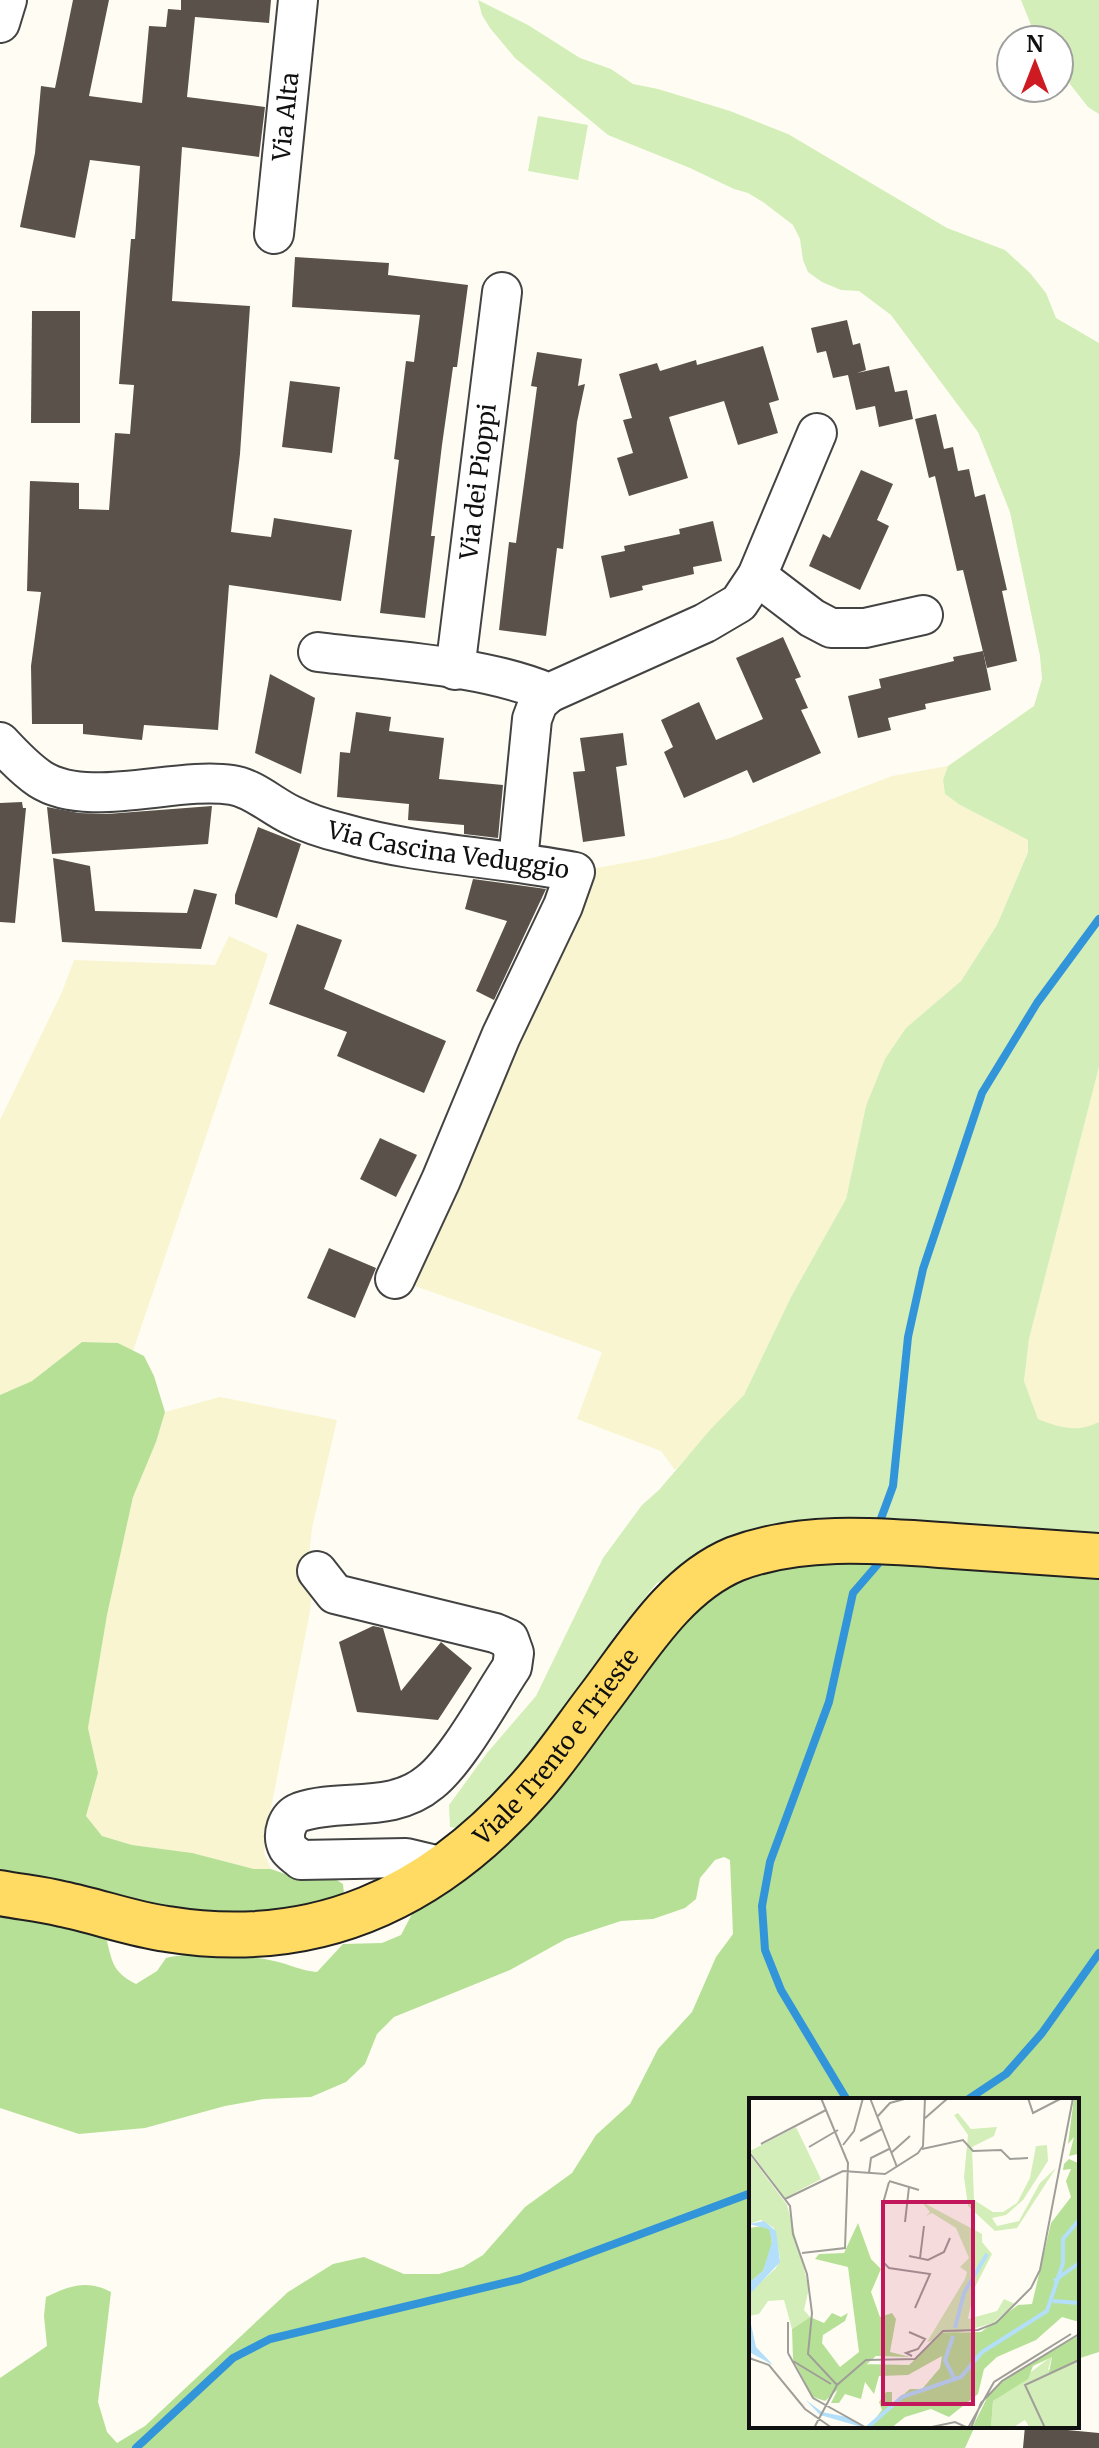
<svg xmlns="http://www.w3.org/2000/svg" width="1099" height="2448" font-family="Merriweather,serif">
<rect width="100%" height="100%" fill="#fffdf3"/>
<g fill="#f8f5d0">
<path d="M 948,766 L 943,780 L 945,794 L 960,805 L 1028,840 L 1028,851 L 997,925 L 961,981 L 906,1028 L 866,1106 L 846,1199 L 791,1297 L 744,1395 L 675,1470 L 661,1451 L 577,1419 L 602,1352 L 395,1279 L 575,872 L 652,858 L 730,838 L 892,776 Z"/>
<path d="M 229,936 L 268,954 L 133,1351 L 118,1343 L 82,1342 L 32,1381 L 0,1395 L 0,1120 L 62,992 L 74,960 L 215,965 Z"/>
<path d="M 1099,1067 L 1099,1422 L 1085,1429 L 1058,1428 L 1038,1419 L 1024,1381 L 1029,1339 Z"/>
<path d="M 220,1397 L 337,1420 L 312,1528 L 309,1558 L 313,1581 L 310,1612 L 268,1823 L 264,1853 L 271,1869 L 254,1869 L 191,1853 L 132,1845 L 102,1836 L 86,1816 L 98,1773 L 88,1728 L 107,1615 L 133,1497 L 156,1442 L 165,1412 Z"/>
</g>
<g fill="#d3eeb8">
<path d="M 478,0 L 528,25 L 580,58 L 611,69 L 633,84 L 658,89 L 730,111 L 788,134 L 947,228 L 1005,250 L 1030,273 L 1046,293 L 1056,318 L 1099,343 L 1099,1067 L 1029,1339 L 1024,1381 L 1038,1419 C 1060,1428 1078,1433 1099,1422 L 1099,1532 L 1068,1537 L 975,1529 L 915,1519 L 854,1521 L 828,1519 L 736,1534 L 656,1584 L 616,1634 L 545,1740 L 468,1830 L 450,1827 L 449,1805 L 487,1753 L 536,1696 L 603,1558 L 642,1505 L 659,1490 L 710,1430 L 744,1395 L 791,1297 L 846,1199 L 866,1106 L 885,1059 L 906,1028 L 961,981 L 997,925 L 1028,852 L 1028,840 L 960,805 L 945,794 L 943,780 L 948,766 L 1034,706 L 1042,679 L 1040,656 L 1010,512 L 978,432 L 891,315 L 859,291 L 841,290 L 822,282 L 808,272 L 803,260 L 800,239 L 793,225 L 763,202 L 748,193 L 734,189 L 690,168 L 608,135 L 515,58 L 490,28 L 482,15 Z"/>
<path d="M 1021,0 L 1099,0 L 1099,114 L 1088,107 L 1059,70 L 1059,40 L 1037,40 Z"/>
<path d="M 538,116 L 588,125 L 578,180 L 528,171 Z"/>
</g>
<g fill="#b6e096">
<path d="M 82,1342 L 118,1343 L 144,1356 L 154,1376 L 165,1412 L 156,1442 L 133,1497 L 107,1615 L 88,1728 L 98,1773 L 86,1816 L 102,1836 L 132,1845 L 192,1853 L 254,1869 L 271,1869 L 293,1877 L 335,1879 L 343,1884 L 344,1894 L 336,1899 L 301,1910 L 191,1915 L 0,1877 L 0,1395 L 32,1381 Z"/>
<path d="M 838,1557 L 1099,1572 L 1099,2352 L 1077,2359 L 1077,2100 L 751,2100 L 751,2426 L 975,2426 L 965,2448 L 0,2448 L 0,2378 L 47,2346 L 44,2316 L 46,2297 C 69,2286 87,2279 111,2292 L 98,2402 L 107,2432 L 117,2443 L 145,2426 L 288,2292 L 333,2264 L 364,2257 L 404,2274 L 439,2274 L 463,2267 L 483,2255 L 525,2207 L 572,2173 L 596,2135 L 630,2104 L 658,2049 L 692,2012 L 716,1957 L 733,1934 L 730,1860 L 724,1857 L 715,1860 L 700,1878 L 696,1899 L 685,1908 L 653,1919 L 621,1921 L 566,1939 L 510,1970 L 394,2017 L 377,2034 L 365,2064 L 346,2082 L 311,2097 L 264,2099 L 225,2106 L 145,2128 L 79,2134 L 0,2108 L 0,1913 L 106,1937 C 112,1961 112,1972 136,1984 L 157,1971 L 166,1958 C 194,1951 246,1955 274,1961 C 289,1964 301,1971 317,1972 L 343,1944 L 382,1943 L 401,1935 L 412,1914 L 423,1903 L 496,1856 L 702,1598 L 751,1574 Z"/>
</g>
<g fill="none" stroke-linecap="round" stroke-linejoin="round">
<g stroke="#3395d9" stroke-width="8">
<path d="M 879,1524 L 893,1486 L 908,1337 L 923,1269 L 982,1093 L 1037,1003 L 1099,919"/>
<path d="M 847,2100 L 781,1990 L 765,1950 L 762,1906 L 770,1862 L 829,1702 L 853,1593 L 878,1564"/>
<path d="M 967,2100 L 1006,2074 L 1042,2033 L 1099,1953"/>
<path d="M 136,2448 L 233,2358 L 270,2339 L 520,2279 L 751,2193"/>
</g>
</g>
<g fill="#5a514b">
<path d="M 73,0 L 109,0 L 89,96 L 142,103 L 149,26 L 166,27 L 168,9 L 181,10 L 181,0 L 271,0 L 269,23 L 195,17 L 187,97 L 265,107 L 259,157 L 182,147 L 172,301 L 250,306 L 240,454 L 231,532 L 271,537 L 274,518 L 352,530 L 341,601 L 229,585 L 218,730 L 144,725 L 142,740 L 83,734 L 83,724 L 32,724 L 31,666 L 41,592 L 27,591 L 30,481 L 79,483 L 79,509 L 109,510 L 115,433 L 130,434 L 134,385 L 119,384 L 131,239 L 135,239 L 140,166 L 90,160 L 75,238 L 20,227 L 35,153 L 41,86 L 55,88 Z"/>
<path d="M 295,257 L 389,263 L 388,275 L 468,285 L 457,367 L 453,367 L 442,445 L 431,536 L 435,536 L 425,618 L 380,613 L 399,460 L 394,459 L 406,361 L 414,362 L 420,315 L 292,307 Z"/>
<path d="M 32,311 L 80,311 L 80,423 L 31,423 Z"/>
<path d="M 847,320 L 853,345 L 860,343 L 866,370 L 857,373 L 889,366 L 895,392 L 907,390 L 913,419 L 879,427 L 875,406 L 856,410 L 848,375 L 833,378 L 826,351 L 817,353 L 811,328 Z"/>
<path d="M 763,346 L 779,400 L 769,403 L 778,433 L 738,445 L 724,401 L 669,417 L 688,478 L 629,496 L 617,458 L 633,453 L 623,420 L 632,418 L 619,374 L 657,363 L 660,371 L 696,360 L 697,365 Z"/>
<path d="M 537,352 L 582,359 L 578,386 L 585,384 L 577,422 L 563,549 L 557,548 L 546,636 L 499,630 L 509,542 L 516,543 L 537,387 L 531,386 Z"/>
<path d="M 290,381 L 340,387 L 332,453 L 282,447 Z"/>
<path d="M 936,414 L 944,449 L 953,447 L 958,471 L 969,469 L 975,497 L 985,494 L 1007,590 L 1002,591 L 1017,661 L 987,668 L 963,570 L 957,571 L 935,476 L 929,478 L 915,419 Z"/>
<path d="M 861,470 L 893,484 L 877,520 L 889,526 L 860,590 L 809,566 L 823,534 L 830,538 Z"/>
<path d="M 713,521 L 722,561 L 693,567 L 694,574 L 642,586 L 643,590 L 610,598 L 601,556 L 625,551 L 624,546 L 680,534 L 679,529 Z"/>
<path d="M 783,637 L 801,677 L 795,679 L 808,708 L 801,710 L 821,753 L 753,783 L 747,770 L 684,798 L 664,752 L 673,747 L 661,720 L 699,702 L 716,740 L 763,719 L 736,658 Z"/>
<path d="M 983,651 L 991,690 L 925,704 L 926,709 L 888,718 L 891,730 L 858,738 L 848,696 L 881,688 L 879,679 L 954,661 L 953,657 Z"/>
<path d="M 270,674 L 315,698 L 301,774 L 255,753 Z"/>
<path d="M 356,712 L 391,717 L 389,731 L 444,738 L 439,779 L 503,785 L 498,838 L 464,834 L 464,825 L 408,820 L 409,804 L 337,797 L 340,752 L 350,753 Z"/>
<path d="M 623,733 L 627,765 L 616,767 L 625,836 L 583,842 L 573,772 L 585,771 L 580,738 Z"/>
<path d="M 22,802 L 23,808 L 26,808 L 15,923 L 0,922 L 0,803 Z"/>
<path d="M 212,806 L 208,844 L 52,854 L 47,807 L 79,813 L 107,814 Z"/>
<path d="M 258,827 L 301,844 L 277,918 L 235,904 L 235,895 Z"/>
<path d="M 53,858 L 90,866 L 95,911 L 187,913 L 194,889 L 217,894 L 201,949 L 62,942 Z"/>
<path d="M 473,879 L 546,889 L 494,1000 L 476,991 L 507,921 L 465,909 Z"/>
<path d="M 297,924 L 342,940 L 324,989 L 446,1041 L 424,1093 L 337,1056 L 347,1032 L 269,1004 Z"/>
<path d="M 380,1138 L 417,1155 L 396,1197 L 360,1179 Z"/>
<path d="M 329,1248 L 376,1268 L 355,1318 L 307,1298 Z"/>
<path d="M 373,1626 L 383,1628 L 401,1691 L 441,1642 L 472,1668 L 438,1720 L 357,1712 L 339,1642 Z"/>
<path d="M 1025,2426 L 1099,2433 L 1099,2448 L 1023,2448 Z"/>
</g>
<g fill="none" stroke-linecap="round" stroke-linejoin="round">
<g stroke="#434343" stroke-width="42">
<g id="minor">
<path d="M 0,23 L 7,0"/>
<path id="s1" d="M 274,234 L 298,0"/>
<path d="M 757,576 L 812,618 L 831,628 L 865,628 L 923,615"/>
<path d="M 318,652 C 389,661 483,665 549,693 L 705,623 L 739,603 L 757,576 L 817,433"/>
<path id="s2" d="M 455,670 L 502,292"/>
<path id="s3" d="M 0,742 C 12,755 25,769 40,779 C 88,810 176,776 232,785 C 253,788 272,806 291,815 C 307,823 325,829 342,833 C 418,855 498,857 575,872 L 563,906 L 501,1036 L 441,1180 L 395,1279"/>
<path d="M 518,861 L 532,719 L 538,703 L 549,693"/>
<path d="M 317,1571 L 335,1594 L 495,1633 L 509,1639 L 514,1653 L 512,1667 C 491,1698 458,1760 430,1782 C 392,1814 342,1798 300,1812 C 287,1817 281,1835 288,1848 C 291,1853 297,1856 301,1860 L 406,1858 L 444,1867"/>
</g>
</g>
<g stroke="#212121" stroke-width="48">
<g id="major">
<path id="s4" d="M 0,1893 C 21,1897 42,1899 62,1904 C 97,1911 131,1924 167,1929 C 315,1953 433,1899 531,1787 C 556,1759 577,1727 600,1697 C 638,1647 675,1584 735,1559 C 803,1533 883,1541 954,1546 C 1002,1549 1051,1553 1099,1556"/>
</g>
</g>
<use href="#minor" stroke="#fff" stroke-width="38"/>
<use href="#major" stroke="#ffdb63" stroke-width="44"/>
</g>
<g text-anchor="middle" stroke-width="8" stroke-linejoin="round" paint-order="stroke">
<g font-size="24" fill="#101010" stroke="#fff">
<text dy="8" stroke="none"><textPath href="#s1" startOffset="118">Via Alta</textPath></text>
<text dy="8" stroke="none"><textPath href="#s2" startOffset="190">Via dei Pioppi</textPath></text>
<text dy="8" stroke="none"><textPath href="#s3" startOffset="478">Via Cascina Veduggio</textPath></text>
<text dy="8" stroke="none"><textPath href="#s4" startOffset="628">Viale Trento e Trieste</textPath></text>
</g>
</g>
<g transform="translate(749 2098)">
<rect width="330" height="330" fill="#fffdf3"/>
<path d="M 209,15 L 222,31 L 248,29 L 245,38 L 223,49 L 225,102 L 244,114 L 254,114 L 268,105 L 281,80 L 287,48 L 298,47 L 299,63 L 274,102 L 257,117 L 243,120 L 248,128 L 270,123 L 291,85 L 307,70 L 268,130 L 246,133 L 219,108 L 215,79 L 219,37 L 205,17 ZM 47,29 L 72,81 L 36,100 L 1,53 ZM 0,56 L 38,107 L 60,190 L 55,212 L 61,219 L 43,231 L 35,202 L 19,203 L 10,216 L 0,218 L 1,194 L 27,170 L 31,160 L 25,130 L 12,122 L 0,126 ZM 173,104 L 233,136 L 233,144 L 243,156 L 225,191 L 219,221 L 248,213 L 255,201 L 266,206 L 244,225 L 178,244 L 216,181 L 218,174 L 211,169 L 220,160 L 207,130 L 183,115 L 177,118 L 181,114 ZM 303,258 L 299,272 L 330,262 L 330,330 L 281,330 L 276,322 L 263,330 L 242,330 L 244,303 Z" fill="#d3eeb8"/>
<path d="M 325,0 L 330,0 L 330,224 L 313,219 L 287,242 L 248,259 L 235,271 L 229,296 L 200,319 L 182,311 L 156,319 L 142,330 L 119,330 L 133,312 L 130,304 L 137,294 L 143,294 L 143,306 L 161,291 L 173,291 L 191,270 L 193,258 L 159,277 L 130,278 L 125,296 L 116,284 L 112,301 L 96,296 L 90,305 L 82,305 L 91,287 L 113,266 L 160,267 L 194,235 L 232,234 L 269,207 L 283,206 L 302,125 L 322,99 L 317,83 L 322,71 L 314,72 L 315,66 L 320,61 L 329,65 L 329,56 L 320,58 L 325,39 L 319,46 ZM 109,125 L 122,161 L 132,171 L 122,194 L 131,219 L 143,215 L 147,221 L 141,254 L 161,259 L 127,258 L 76,303 L 64,299 L 44,261 L 43,231 L 61,219 L 75,225 L 83,215 L 92,219 L 99,215 L 96,223 L 74,237 L 73,245 L 91,269 L 110,254 L 99,169 L 66,161 L 70,156 L 95,155 ZM 14,128 L 22,132 L 23,149 L 14,173 L 0,185 L 0,130 ZM 330,237 L 330,262 L 300,275 L 303,259 L 284,268 L 279,281 L 244,303 L 242,330 L 223,330 L 240,296 L 254,282 Z" fill="#b6e096"/>
<path d="M 15,123 L 27,133 L 31,164 L 0,197 L 0,185 L 14,173 L 23,144 L 20,131 L 0,126 ZM 0,217 L 7,249 L 57,302 L 73,314 L 98,319 L 116,330 L 71,317 L 24,267 L 2,255 Z" fill="#b3dffb"/>
<path fill="none" stroke="#b3dffb" stroke-width="4" d="M 305,183 L 330,165M 304,203 L 330,205M 206,230 L 215,195 L 238,156M 204,238 L 196,262 L 205,280M 118,330 L 153,299 L 212,279 L 233,254 L 298,213 L 314,165 L 314,141 L 330,122"/>
<path fill="none" stroke="#9f9e98" stroke-width="2" d="M 121,0 L 148,69M 279,0 L 284,15 L 313,0M 128,19 L 141,5 L 159,0M 175,21 L 199,0M 111,43 L 133,31M 12,46 L 77,12M 94,47 L 105,33 L 114,0M 60,49 L 89,32M 173,51 L 214,42 L 224,53 L 252,52 L 261,61 L 279,60M 0,54 L 41,108 L 44,136 L 58,176 L 63,215 L 59,256 L 88,287M 142,55 L 161,38M 120,75 L 122,60 L 140,51M 140,83 L 170,92M 140,84 L 133,109 L 133,163 L 140,170 L 181,176 L 166,210M 36,101 L 94,73 L 136,76 L 169,55 L 174,48 L 176,0M 156,124 L 160,89M 53,155 L 96,150 L 99,65 L 72,0M 160,158 L 179,162 L 195,154 L 201,140M 171,160 L 175,128M 39,224 L 39,255M 160,234 L 176,241 L 169,251 L 157,255 L 163,258M 39,255 L 64,300 L 116,329M 0,260 L 20,267 L 56,311 L 83,330M 44,263 L 82,286M 65,330 L 88,287 L 117,262 L 166,261 L 194,233 L 229,232 L 247,225 L 282,190 L 291,172 L 324,0M 178,330 L 206,324 L 219,330 L 245,284 L 322,236M 222,330 L 232,305 L 253,283 L 330,236M 296,330 L 276,287 L 330,262"/>
<path fill="#c2185b" fill-opacity="0.15" stroke="#c2185b" stroke-width="4" d="M 134,104 L 224,104 L 224,306 L 134,306 Z"/>
<rect width="330" height="330" fill="none" stroke="#101010" stroke-width="4"/>
</g>
<g transform="translate(1035 64)"><circle r="38" fill="#ffffff" stroke="#9f9f9f" stroke-width="2"/>
<path d="M0-6L14 30L0 20L-14 30Z" fill="#ce1b21"/>
<text y="-12" font-size="22" font-weight="bold" text-anchor="middle" fill="#101010">N</text>
</g>
</svg>
